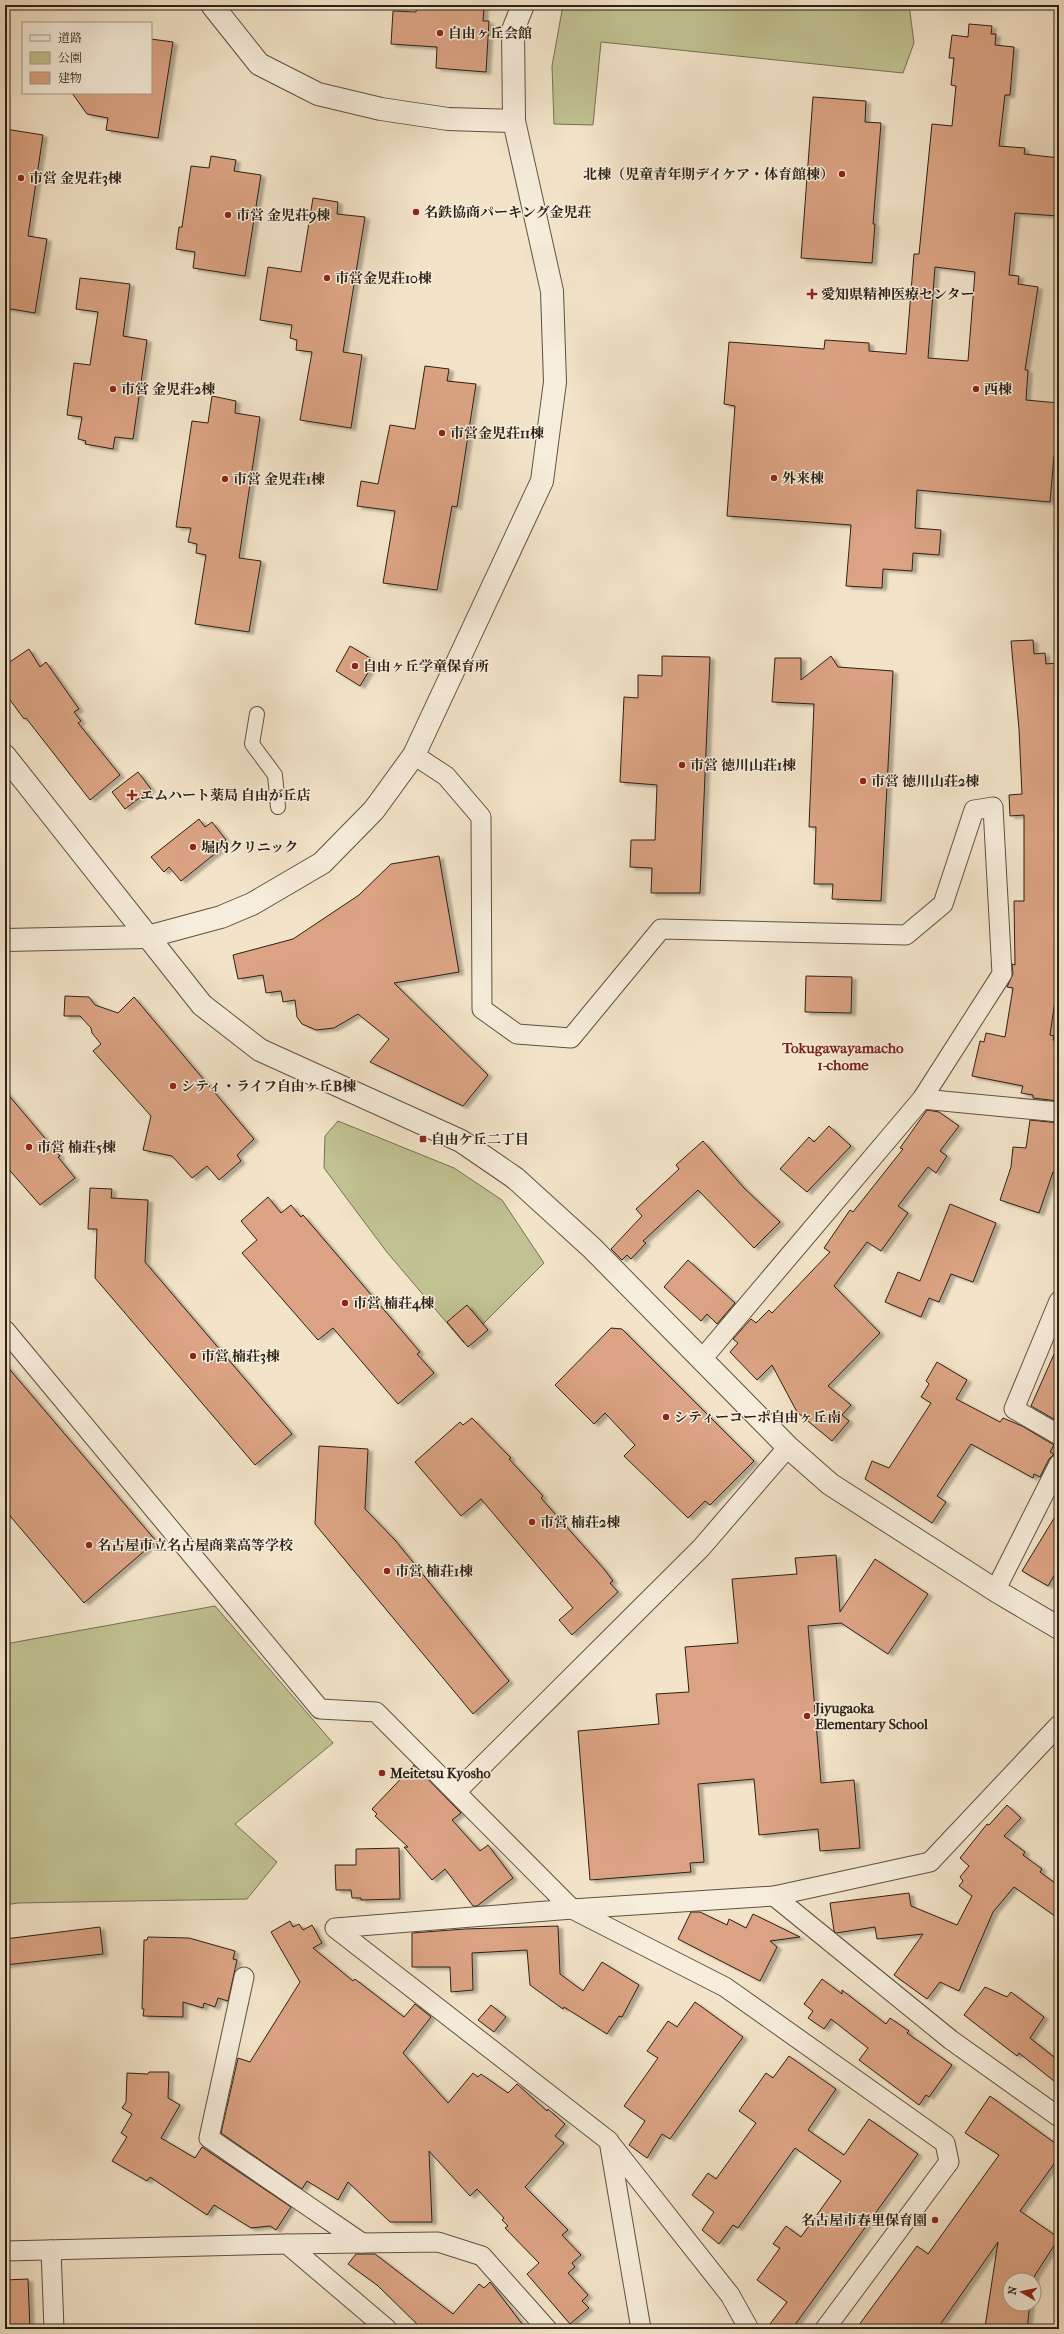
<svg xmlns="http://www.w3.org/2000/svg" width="1064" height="2334" font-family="'IM FELL French Canon','Noto Serif JP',serif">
<defs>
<filter id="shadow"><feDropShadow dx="4.5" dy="2.5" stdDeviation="1" flood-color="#0004"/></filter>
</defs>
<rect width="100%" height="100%" fill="#f3e4c9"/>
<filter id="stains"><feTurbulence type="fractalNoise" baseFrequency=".005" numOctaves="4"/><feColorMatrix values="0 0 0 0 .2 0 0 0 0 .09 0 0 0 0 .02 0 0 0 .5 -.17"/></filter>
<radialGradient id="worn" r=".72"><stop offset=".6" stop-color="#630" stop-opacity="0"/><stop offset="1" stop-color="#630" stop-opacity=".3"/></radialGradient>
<g fill="#c1c292" stroke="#767154">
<path d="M 563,5 L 909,5 L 914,43 L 903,73 L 601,42 L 593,125 L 554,124 L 552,66 Z"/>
<path d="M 338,1121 L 454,1168 L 502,1200 L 544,1263 L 464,1343 L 386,1251 L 324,1168 L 325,1136 Z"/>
<path d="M 215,1606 L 333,1743 L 235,1824 L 277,1862 L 247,1899 L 18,1903 L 5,1905 L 5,1644 Z"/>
</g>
<g fill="#dba383" stroke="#2c2015" fill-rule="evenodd" filter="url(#shadow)">
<path d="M 417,5 L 484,7 L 483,21 L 489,21 L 486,72 L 436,68 L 437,47 L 391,44 L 393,11 L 416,12 Z"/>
<path d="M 969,24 L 992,26 L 991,34 L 996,34 L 995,45 L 1014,47 L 1010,95 L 1005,95 L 999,146 L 1025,148 L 1024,154 L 1059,158 L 1059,216 L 1015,213 L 1009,275 L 1019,276 L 1018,284 L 1038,287 L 1025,370 L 1028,370 L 1026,400 L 1059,403 L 1059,457 L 1054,456 L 1050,502 L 917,490 L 915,528 L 941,530 L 939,555 L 913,553 L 912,571 L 883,569 L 882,588 L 846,586 L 851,525 L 727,516 L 735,406 L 724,404 L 729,342 L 824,349 L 825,340 L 869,343 L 869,351 L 906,354 L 914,254 L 919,254 L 932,124 L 952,126 L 956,86 L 951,85 L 954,58 L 949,58 L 952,35 L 968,37 ZM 935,267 L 975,272 L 968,361 L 928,358 Z"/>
<path d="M 151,39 L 173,42 L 158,138 L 106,130 L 108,118 L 87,114 L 72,93 L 151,93 Z"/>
<path d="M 813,97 L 866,101 L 865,122 L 881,123 L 873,224 L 875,224 L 872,263 L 801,258 Z"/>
<path d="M 5,129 L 43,135 L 28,236 L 47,239 L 35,313 L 5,308 Z"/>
<path d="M 211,156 L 236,160 L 234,171 L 261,175 L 245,276 L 193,268 L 195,252 L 176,249 L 179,227 L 182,227 L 191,166 L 209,168 Z"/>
<path d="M 313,198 L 338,202 L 337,214 L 365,217 L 343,352 L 362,355 L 351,428 L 300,420 L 312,352 L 296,350 L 297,340 L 290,338 L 292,325 L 260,320 L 268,267 L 301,272 Z"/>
<path d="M 80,278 L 130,284 L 123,336 L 147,340 L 133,439 L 115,437 L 113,449 L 85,444 L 86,441 L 78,439 L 82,417 L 67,415 L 74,363 L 90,365 L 98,312 L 76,309 Z"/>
<path d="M 425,366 L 449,369 L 447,381 L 476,384 L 457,507 L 452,506 L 437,590 L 383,583 L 395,511 L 357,506 L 361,481 L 378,484 L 390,425 L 415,429 Z"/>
<path d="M 212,396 L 236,401 L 235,413 L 260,417 L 239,558 L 261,561 L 249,632 L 195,624 L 206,555 L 196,553 L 197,544 L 188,542 L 191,528 L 176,527 L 192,421 L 208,423 Z"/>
<path d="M 1033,640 L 1034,654 L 1045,653 L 1046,664 L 1057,663 L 1057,676 L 1059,676 L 1059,816 L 1055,816 L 1055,865 L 1059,865 L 1059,973 L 1050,1035 L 1054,1036 L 1053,1040 L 1059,1041 L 1059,1101 L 1033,1098 L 1033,1095 L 1021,1093 L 1023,1086 L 972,1076 L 980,1041 L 984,1042 L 986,1033 L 1005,1037 L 1013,988 L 1007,987 L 1013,974 L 1012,964 L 1015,965 L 1014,901 L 1024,901 L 1024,815 L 1010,816 L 1009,795 L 1022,794 L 1019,729 L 1011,641 Z"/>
<path d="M 350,646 L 375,661 L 360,686 L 336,671 Z"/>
<path d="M 29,649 L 40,667 L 46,662 L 79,709 L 74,712 L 81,721 L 78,723 L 120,775 L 90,800 L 26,718 L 24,719 L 5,693 L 5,665 Z"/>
<path d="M 662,656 L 710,657 L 700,893 L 651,893 L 652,868 L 630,867 L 631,840 L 655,840 L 657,785 L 620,782 L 624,697 L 638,698 L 638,675 L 662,676 Z"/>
<path d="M 831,656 L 838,667 L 893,671 L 881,901 L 832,899 L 833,884 L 814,884 L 816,827 L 809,827 L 814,704 L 772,702 L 775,658 L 801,658 L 801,680 Z"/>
<path d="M 138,772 L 151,789 L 125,809 L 112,792 Z"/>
<path d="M 199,819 L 205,827 L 212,822 L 226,840 L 220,845 L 222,848 L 181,881 L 169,867 L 164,872 L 151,857 Z"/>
<path d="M 439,856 L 459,972 L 394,983 L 488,1075 L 463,1106 L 370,1062 L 389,1039 L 358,1014 L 334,1028 L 316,1030 L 302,1024 L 297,1017 L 295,1000 L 283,1002 L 281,991 L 266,993 L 263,975 L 238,979 L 233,955 L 293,939 L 359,895 L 391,864 Z"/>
<path d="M 806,976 L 852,977 L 851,1013 L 805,1012 Z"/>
<path d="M 65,996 L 89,997 L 95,1005 L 118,1013 L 134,997 L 254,1139 L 237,1155 L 241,1161 L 219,1180 L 207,1166 L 192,1178 L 172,1156 L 143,1150 L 151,1116 L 93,1051 L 101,1044 L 92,1033 L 91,1028 L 80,1016 L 64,1016 Z"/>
<path d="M 5,1091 L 60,1156 L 58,1157 L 75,1178 L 40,1205 L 5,1165 Z"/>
<path d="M 927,1110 L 939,1112 L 959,1126 L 940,1151 L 947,1156 L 936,1173 L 928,1167 L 898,1206 L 908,1213 L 881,1251 L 867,1242 L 834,1286 L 880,1333 L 828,1386 L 851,1405 L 842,1415 L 849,1421 L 832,1441 L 797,1412 L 772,1365 L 757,1380 L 730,1352 L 738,1343 L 733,1339 L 751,1319 L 756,1323 L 769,1310 L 772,1313 L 830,1252 L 824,1248 L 850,1210 L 853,1212 L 903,1149 L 900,1148 Z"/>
<path d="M 1030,1120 L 1059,1123 L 1059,1174 L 1053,1172 L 1039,1213 L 1000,1200 L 1011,1167 L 1013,1147 L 1026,1148 Z"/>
<path d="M 829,1126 L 851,1146 L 807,1192 L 780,1169 L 809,1137 L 814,1142 Z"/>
<path d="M 703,1141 L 744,1188 L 780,1222 L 754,1248 L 698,1190 L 643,1241 L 646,1243 L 631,1259 L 627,1255 L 622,1260 L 611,1249 L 642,1216 L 636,1209 L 679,1169 L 676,1165 Z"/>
<path d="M 90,1188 L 112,1189 L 111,1198 L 148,1200 L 145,1262 L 292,1434 L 255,1465 L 95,1278 L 97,1229 L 88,1229 Z"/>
<path d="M 268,1197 L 281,1213 L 291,1205 L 301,1217 L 303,1215 L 420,1352 L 417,1354 L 434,1373 L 398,1404 L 333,1328 L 318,1340 L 242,1253 L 257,1240 L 241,1221 Z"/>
<path d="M 950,1204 L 996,1223 L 973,1282 L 951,1274 L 939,1302 L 929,1298 L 921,1317 L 885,1302 L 898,1272 L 920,1281 Z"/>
<path d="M 688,1260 L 735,1303 L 717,1324 L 707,1314 L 701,1321 L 664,1287 Z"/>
<path d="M 467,1305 L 488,1330 L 468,1347 L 447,1322 Z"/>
<path d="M 611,1328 L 622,1329 L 754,1461 L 710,1505 L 705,1501 L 688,1518 L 624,1456 L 635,1445 L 605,1413 L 594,1424 L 555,1385 Z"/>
<path d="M 1059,1343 L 1059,1422 L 1031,1406 Z"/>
<path d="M 937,1362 L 967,1380 L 956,1399 L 1000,1422 L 1003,1418 L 1022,1426 L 1054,1445 L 1050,1452 L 1054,1454 L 1049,1459 L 1040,1477 L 1034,1474 L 1033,1478 L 971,1444 L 937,1496 L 946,1502 L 932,1523 L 865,1479 L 872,1461 L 889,1468 L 931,1403 L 921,1397 L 929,1384 L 926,1381 Z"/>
<path d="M 5,1364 L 156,1541 L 84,1603 L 5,1510 Z"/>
<path d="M 472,1418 L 511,1458 L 509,1459 L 543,1496 L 541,1498 L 604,1569 L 613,1581 L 610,1583 L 618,1592 L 572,1635 L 559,1620 L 573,1608 L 481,1499 L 461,1516 L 415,1462 L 460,1422 L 463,1425 Z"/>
<path d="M 319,1446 L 368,1449 L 365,1509 L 395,1540 L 509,1681 L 473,1714 L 315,1524 Z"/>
<path d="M 1059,1510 L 1059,1567 L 1048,1586 L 1022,1571 Z"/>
<path d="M 836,1555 L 840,1612 L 875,1559 L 928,1594 L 888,1654 L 841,1623 L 808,1626 L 821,1783 L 854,1780 L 860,1848 L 820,1851 L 818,1829 L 759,1835 L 754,1779 L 698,1784 L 704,1862 L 690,1863 L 691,1872 L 590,1880 L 578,1731 L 659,1724 L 656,1694 L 689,1692 L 685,1647 L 738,1643 L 732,1579 L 797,1574 L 795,1558 Z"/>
<path d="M 414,1765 L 461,1813 L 452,1820 L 480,1851 L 488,1845 L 513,1878 L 477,1906 L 473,1906 L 445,1869 L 432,1880 L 404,1847 L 408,1847 L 375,1816 L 377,1814 L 372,1809 Z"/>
<path d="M 1007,1805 L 1021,1818 L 1004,1836 L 1025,1852 L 1023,1855 L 1042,1869 L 1040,1872 L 1059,1886 L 1059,1919 L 1014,1887 L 993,1912 L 959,1991 L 940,1982 L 927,1999 L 894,1975 L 923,1934 L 877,1939 L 875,1927 L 836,1933 L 834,1931 L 830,1903 L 909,1893 L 911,1906 L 957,1925 L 972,1896 L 959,1886 L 963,1881 L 960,1877 L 969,1866 L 960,1858 L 987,1824 L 989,1825 Z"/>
<path d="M 399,1848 L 400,1899 L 361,1900 L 361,1898 L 352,1898 L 351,1890 L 336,1890 L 335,1865 L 356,1865 L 356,1849 Z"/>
<path d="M 691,1912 L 700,1912 L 727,1925 L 729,1919 L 746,1928 L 753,1914 L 800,1937 L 770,1941 L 777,1947 L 760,1981 L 678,1939 Z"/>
<path d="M 290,1921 L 293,1927 L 299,1924 L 303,1930 L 312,1925 L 322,1943 L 313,1948 L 353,1981 L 355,1979 L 404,2017 L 415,2004 L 431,2017 L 403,2053 L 448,2103 L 473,2073 L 478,2077 L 481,2074 L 508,2093 L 517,2084 L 547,2111 L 548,2109 L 565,2124 L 555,2136 L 564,2143 L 525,2187 L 568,2230 L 562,2235 L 581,2255 L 572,2263 L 575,2267 L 568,2273 L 588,2295 L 582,2301 L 589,2308 L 570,2324 L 527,2274 L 539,2263 L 505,2228 L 508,2226 L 502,2220 L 504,2218 L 477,2189 L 470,2196 L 429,2151 L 432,2222 L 390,2222 L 348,2182 L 338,2200 L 307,2181 L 302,2189 L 221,2133 L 238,2058 L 250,2062 L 300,1982 L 271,1932 Z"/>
<path d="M 558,1926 L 560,1974 L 583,1991 L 602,1962 L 639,1985 L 622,2017 L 619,2016 L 607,2034 L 564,2007 L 563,2009 L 530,1985 L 527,1950 L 472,1953 L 473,1990 L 451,1992 L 450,1967 L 412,1967 L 412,1933 L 465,1929 Z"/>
<path d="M 100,1927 L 103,1954 L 5,1965 L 5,1939 Z"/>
<path d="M 148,1937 L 189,1938 L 235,1951 L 233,1959 L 237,1960 L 228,2001 L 218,1998 L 215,2007 L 204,2003 L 203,2008 L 183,2002 L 183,2017 L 143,2016 L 144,2009 L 142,2009 L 144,1940 L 147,1940 Z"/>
<path d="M 822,1979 L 842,1994 L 842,1990 L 886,2024 L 890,2018 L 909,2031 L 907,2033 L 952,2065 L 929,2097 L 926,2095 L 919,2105 L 859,2060 L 868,2048 L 831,2019 L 824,2029 L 808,2018 L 813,2011 L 804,2004 Z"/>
<path d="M 985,1987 L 1007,1997 L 1011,1992 L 1044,2017 L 1030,2038 L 1059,2061 L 1059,2085 L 1019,2053 L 1017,2056 L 964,2015 Z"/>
<path d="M 695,2002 L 743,2037 L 670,2139 L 662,2134 L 647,2158 L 629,2145 L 645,2121 L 624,2106 L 658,2058 L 647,2051 L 668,2021 L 677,2027 Z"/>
<path d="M 491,2005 L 506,2017 L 494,2032 L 478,2020 Z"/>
<path d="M 789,2056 L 836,2089 L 808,2130 L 844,2155 L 869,2119 L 918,2154 L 792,2329 L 766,2329 L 787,2302 L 757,2280 L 780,2248 L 773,2244 L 786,2226 L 801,2237 L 841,2181 L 795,2148 L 738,2228 L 733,2225 L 719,2244 L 702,2230 L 714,2212 L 692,2195 L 708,2173 L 716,2179 L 756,2123 L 739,2111 L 766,2073 L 773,2078 Z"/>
<path d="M 149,2072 L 169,2072 L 168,2098 L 180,2105 L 161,2138 L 195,2158 L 202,2147 L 291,2207 L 276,2230 L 270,2226 L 251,2228 L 214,2205 L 207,2215 L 150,2177 L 147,2181 L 112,2161 L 127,2137 L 121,2133 L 132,2114 L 122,2108 L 126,2102 L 127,2073 L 148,2074 Z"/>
<path d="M 990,2096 L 1059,2146 L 1059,2157 L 1020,2211 L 1059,2238 L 1035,2275 L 1034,2280 L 1010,2280 L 1010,2304 L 1030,2304 L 1027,2329 L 985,2327 L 998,2242 L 937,2329 L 856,2329 L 917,2246 L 928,2254 L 999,2155 L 965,2133 Z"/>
<path d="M 356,2254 L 375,2254 L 453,2314 L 479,2284 L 484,2288 L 490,2282 L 526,2329 L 422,2329 L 377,2285 L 348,2264 Z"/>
<path d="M 28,2279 L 30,2329 L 5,2329 L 5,2280 Z"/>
</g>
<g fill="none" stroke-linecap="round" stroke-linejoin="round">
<g stroke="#5e5142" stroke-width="16">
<path id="pedestrian" d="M 257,714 L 252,744 L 275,775 L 278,807"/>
</g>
<g stroke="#5e5142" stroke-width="21">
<g id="minor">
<path d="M 414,755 L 446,776 L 481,817 L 482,1009 L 517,1034 L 571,1038 L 661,929 L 906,935 L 943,904 L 974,810 L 993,807 L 1002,974 L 922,1099 L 702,1359"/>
<path d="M 922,1099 L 1059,1112"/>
<path d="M 1059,1301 L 1014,1409 L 1059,1435"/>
<path d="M 5,1330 L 320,1709 L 376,1712 L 572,1909 L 725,1987 L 945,2143 L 949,2162 L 825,2329"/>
<path d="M 995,1591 L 1059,1464"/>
<path d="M 456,1792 L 701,1548 L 788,1447"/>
<path d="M 774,1896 L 951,2040 L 1059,2117"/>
<path d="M 244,1977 L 209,2138 L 362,2243"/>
<path d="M 610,2143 L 730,2295 L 749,2329"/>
<path d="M 287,2244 L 438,2242 L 482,2256 L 547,2329"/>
<path d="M 51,2250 L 54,2329"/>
<path d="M 5,2251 L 287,2244 L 387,2329"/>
<path d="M 641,2329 L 609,2141 L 335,1928 L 572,1909 L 774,1896 L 930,1862 L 1059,1725"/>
</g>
</g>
<g stroke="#5e5142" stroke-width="24">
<g id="tertiary">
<path d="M 212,5 L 259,64 L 318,94 L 381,109 L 448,119 L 514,121"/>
<path d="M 5,756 L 202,1005 L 260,1050 L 461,1141 L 515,1178 L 592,1248 L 788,1447 L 830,1484 L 998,1592 L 1059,1628"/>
<path d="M 5,940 L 147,937 L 221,917 L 252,904 L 322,863 L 374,810 L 414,755 L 542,481 L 555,382 L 552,291 L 514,121 L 513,30 L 523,5"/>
</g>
</g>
<use href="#pedestrian" stroke="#f7eddc" stroke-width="14"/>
<use href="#minor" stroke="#f7eddc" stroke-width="19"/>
<use href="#tertiary" stroke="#f7eddc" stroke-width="22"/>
</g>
<g fill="#8f2418" stroke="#f7eddc" stroke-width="1.5">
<circle cx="440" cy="33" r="4"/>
<circle cx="842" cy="174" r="4"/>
<circle cx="21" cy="178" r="4"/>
<circle cx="416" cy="212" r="4"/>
<circle cx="228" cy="215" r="4"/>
<circle cx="327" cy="278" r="4"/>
<path d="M810 288h4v4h4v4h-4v4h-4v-4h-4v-4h4z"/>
<circle cx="113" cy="389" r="4"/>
<circle cx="976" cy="389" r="4"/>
<circle cx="442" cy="433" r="4"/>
<circle cx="774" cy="478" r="4"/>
<circle cx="225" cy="479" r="4"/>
<circle cx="355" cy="666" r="4"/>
<circle cx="682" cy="765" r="4"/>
<circle cx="863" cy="781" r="4"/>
<path d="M130 789h4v4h4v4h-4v4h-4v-4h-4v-4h4z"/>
<circle cx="193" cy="847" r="4"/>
<circle cx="173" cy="1086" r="4"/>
<rect x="419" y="1135" width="8" height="8" rx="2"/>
<circle cx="29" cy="1147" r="4"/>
<circle cx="345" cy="1303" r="4"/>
<circle cx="193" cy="1356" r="4"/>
<circle cx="666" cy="1417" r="4"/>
<circle cx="532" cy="1522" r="4"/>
<circle cx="89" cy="1545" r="4"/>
<circle cx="387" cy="1571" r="4"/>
<circle cx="807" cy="1716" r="4"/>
<circle cx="382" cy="1773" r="4"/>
<circle cx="935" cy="2220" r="4"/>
</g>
<g text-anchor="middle" stroke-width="3" stroke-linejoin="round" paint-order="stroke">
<g font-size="14" font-weight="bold" fill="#2c2015" stroke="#f7eddc" text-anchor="start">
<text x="448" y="38">自由ヶ丘会館</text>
<text x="834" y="179" text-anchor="end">北棟（児童青年期デイケア・体育館棟）</text>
<text x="29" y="183">市営 金児荘3棟</text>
<text x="424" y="217">名鉄協商パーキング金児荘</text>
<text x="236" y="220">市営 金児荘9棟</text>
<text x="335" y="283">市営金児荘10棟</text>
<text x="821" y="299">愛知県精神医療センター</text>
<text x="121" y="394">市営 金児荘2棟</text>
<text x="984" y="394">西棟</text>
<text x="450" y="438">市営金児荘11棟</text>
<text x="782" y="483">外来棟</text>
<text x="233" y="484">市営 金児荘1棟</text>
<text x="363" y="671">自由ヶ丘学童保育所</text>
<text x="690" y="770">市営 徳川山荘1棟</text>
<text x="871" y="786">市営 徳川山荘2棟</text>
<text x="140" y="800">エムハート薬局 自由が丘店</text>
<text x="201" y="852">堀内クリニック</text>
<text x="181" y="1091">シティ・ライフ自由ヶ丘B棟</text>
<text x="431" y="1144">自由ケ丘二丁目</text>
<text x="37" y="1152">市営 楠荘5棟</text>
<text x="353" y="1308">市営 楠荘4棟</text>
<text x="201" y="1361">市営 楠荘3棟</text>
<text x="674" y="1422">シティーコーポ自由ヶ丘南</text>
<text x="540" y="1527">市営 楠荘2棟</text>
<text x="97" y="1550">名古屋市立名古屋商業高等学校</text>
<text x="395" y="1576">市営 楠荘1棟</text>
<text x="815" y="1713">Jiyugaoka<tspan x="815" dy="16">Elementary School</tspan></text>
<text x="390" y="1778">Meitetsu Kyosho</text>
<text x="927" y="2225" text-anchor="end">名古屋市春里保育園</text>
</g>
<g font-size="15" font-weight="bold" fill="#7a1f14" stroke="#f7eddc">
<text x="843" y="1053">Tokugawayamacho<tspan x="843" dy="17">1-chome</tspan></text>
</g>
</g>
<rect width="1064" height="2334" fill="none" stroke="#f3e4c9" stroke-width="20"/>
<rect x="6" y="6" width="1052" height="2322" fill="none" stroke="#2c2015" stroke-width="2"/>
<rect x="10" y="10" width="1044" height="2314" fill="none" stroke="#2c2015"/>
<rect x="22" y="22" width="130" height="72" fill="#f7eddc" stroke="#a69b8c"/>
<rect x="30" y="35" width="20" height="6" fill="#f7eddc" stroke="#a69b8c"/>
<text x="58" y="42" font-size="12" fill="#2c2015">道路</text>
<rect x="30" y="52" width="20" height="12" fill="#c1c292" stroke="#a69b8c"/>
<text x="58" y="62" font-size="12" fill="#2c2015">公園</text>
<rect x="30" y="72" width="20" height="12" fill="#dba383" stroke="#a69b8c"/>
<text x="58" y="82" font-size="12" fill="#2c2015">建物</text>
<g transform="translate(1022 2292) rotate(279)"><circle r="19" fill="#f7eddc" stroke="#a69b8c"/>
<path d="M0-3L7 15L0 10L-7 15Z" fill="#8f2418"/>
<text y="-6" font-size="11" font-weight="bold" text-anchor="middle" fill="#2c2015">N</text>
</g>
<rect width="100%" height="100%" filter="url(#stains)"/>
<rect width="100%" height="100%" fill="url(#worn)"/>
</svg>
